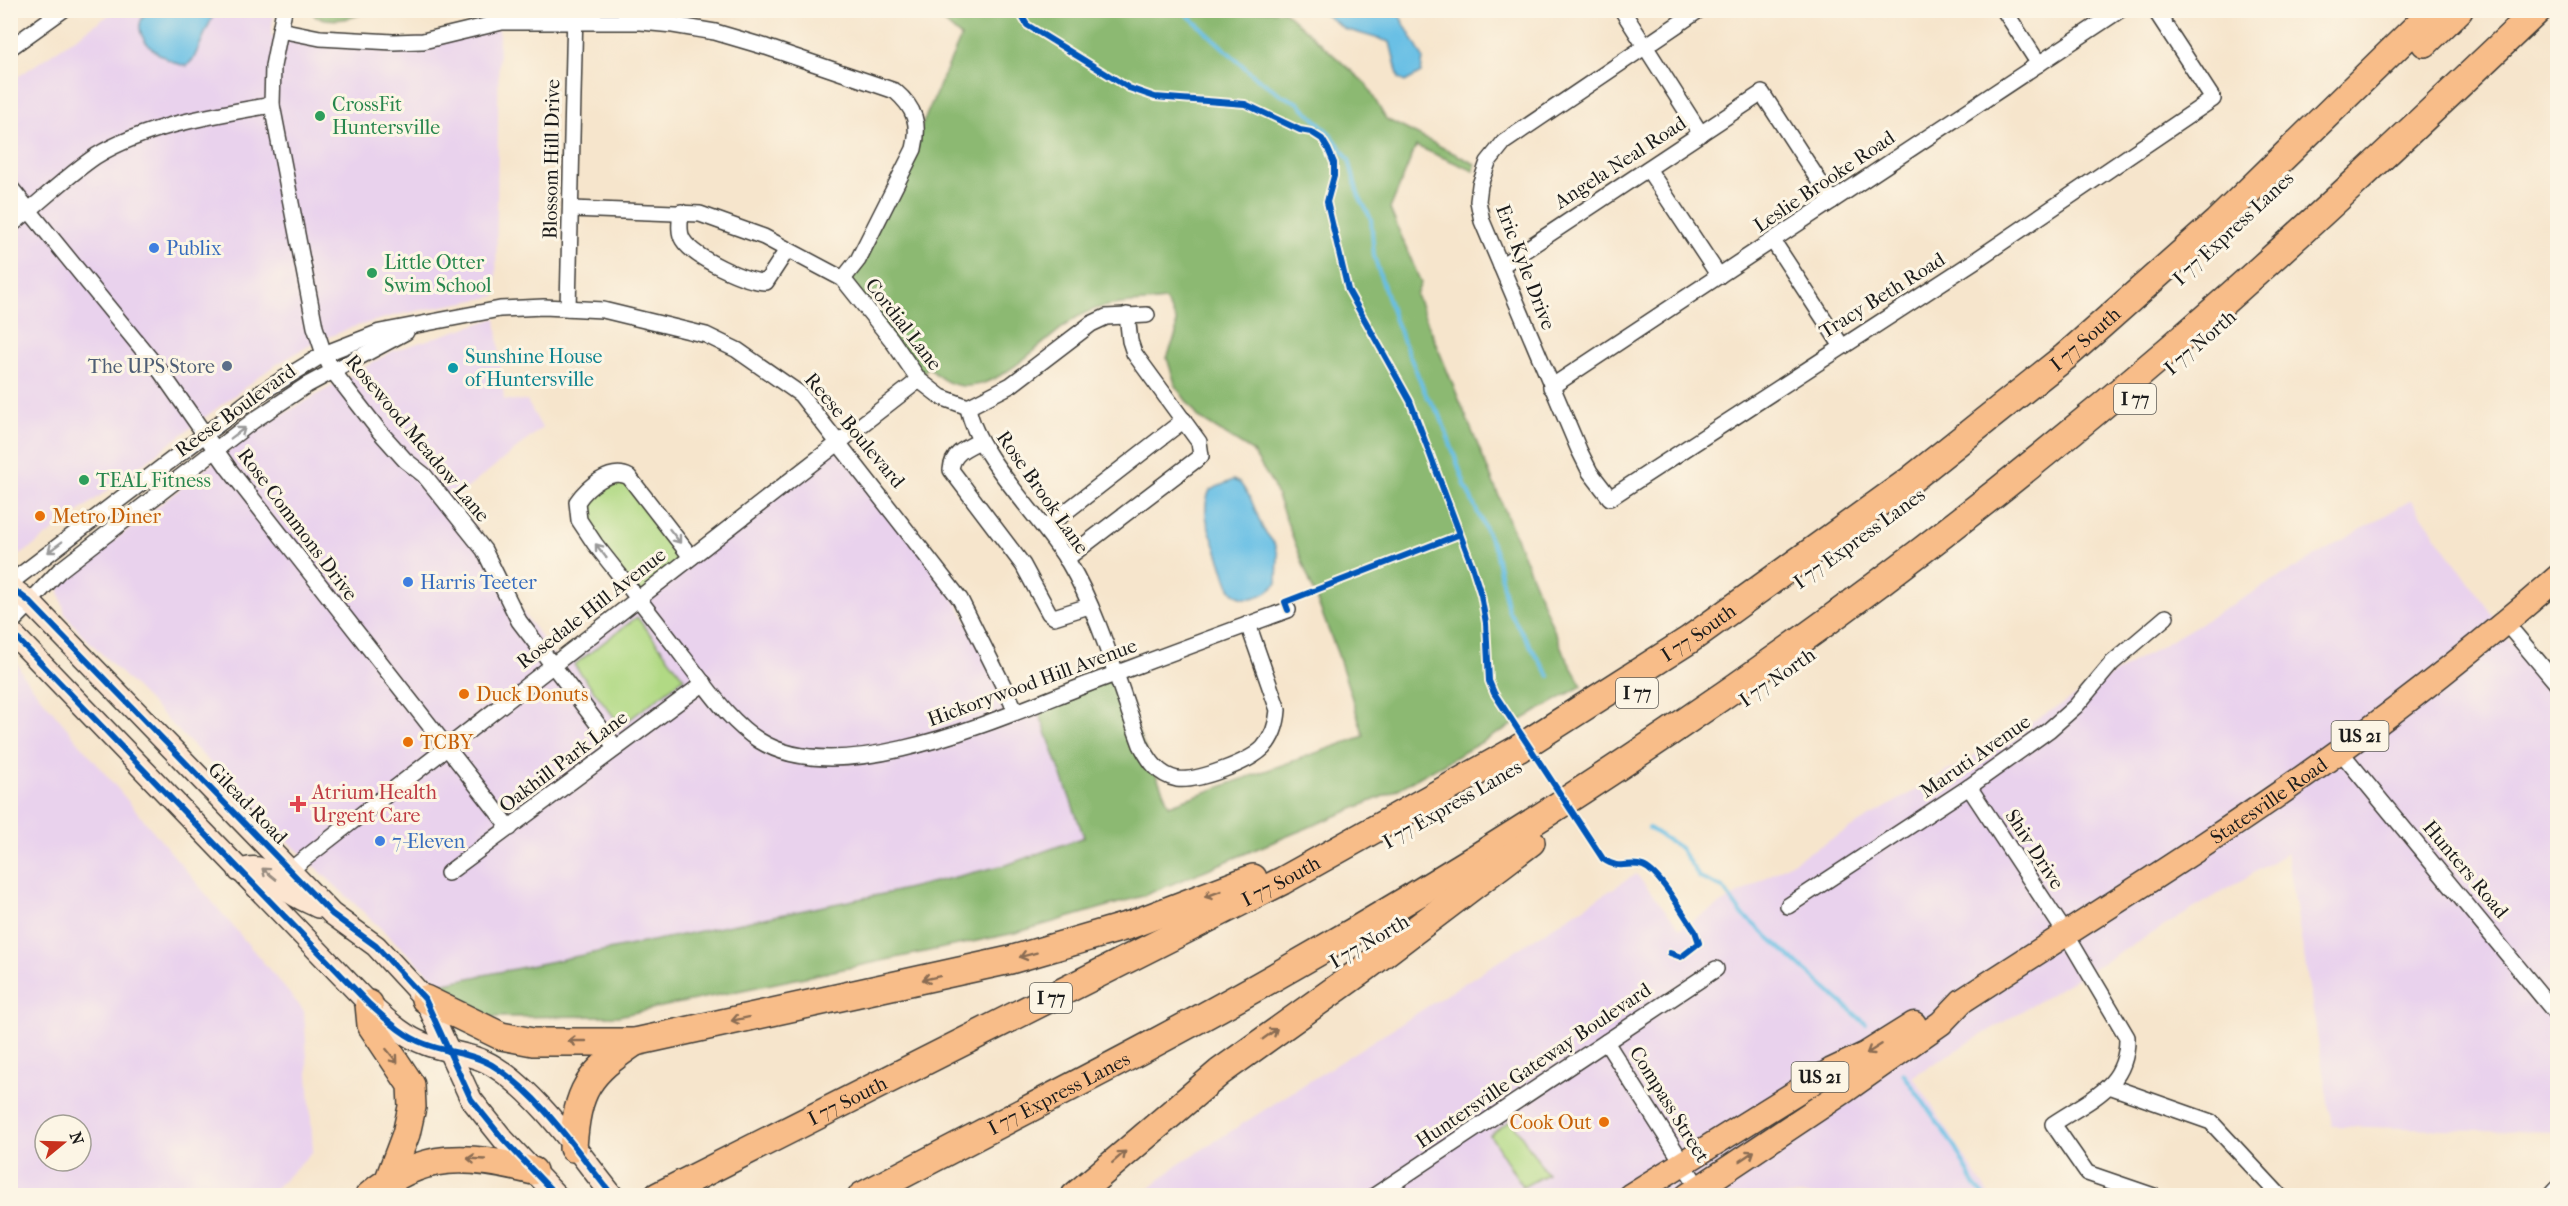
<svg xmlns="http://www.w3.org/2000/svg" width="2568" height="1206" font-family="'IM FELL French Canon',serif">
<rect width="100%" height="100%" fill="#fcf5e5"/>
<filter id="ink" filterUnits="userSpaceOnUse"><feTurbulence type="fractalNoise" baseFrequency=".0167" numOctaves="2"/><feDisplacementMap in="SourceGraphic" scale="12" xChannelSelector="R" yChannelSelector="G"/><feConvolveMatrix kernelMatrix="1 2 1 2 8 2 1 2 1" color-interpolation-filters="sRGB"/></filter>
<filter id="wash" filterUnits="userSpaceOnUse"><feTurbulence type="fractalNoise" baseFrequency=".008" numOctaves="4" result="noise"/><feDisplacementMap in="SourceGraphic" scale="24" xChannelSelector="R" yChannelSelector="G"/><feGaussianBlur stdDeviation="1.35" result="paint"/><feColorMatrix in="noise" values="0 0 0 0 0 0 0 0 0 0 0 0 0 0 0 0 0 1.4 0 .05"/><feComposite in="paint" operator="in"/></filter>
<g filter="url(#wash)">
<rect width="100%" height="100%" fill="#f6e5cc"/>
<g fill="#e9d2ed" fill-rule="evenodd">
<path d="M 115,11 L 274,11 L 271,36 L 357,46 L 499,29 L 496,296 L 396,315 L 350,328 L 312,344 L 272,367 L 25,552 L 11,559 L 10,82 Z"/>
<path d="M 496,318 L 504,400 L 527,401 L 542,428 L 454,499 L 493,549 L 512,597 L 556,658 L 839,441 L 936,566 L 1016,711 L 1114,675 L 1141,745 L 1169,805 L 1009,864 L 810,911 L 440,984 L 291,844 L 81,633 L 65,614 L 59,591 L 61,582 L 254,431 L 393,351 Z"/>
<path d="M 2411,500 L 2557,707 L 2558,1130 L 2555,1132 L 2332,1126 L 2287,853 L 1913,1076 L 1989,1195 L 1141,1196 L 1176,1166 L 1636,874 L 1680,928 Z"/>
<path d="M 11,657 L 16,661 L 24,677 L 304,1011 L 313,1151 L 269,1195 L 11,1195 ZM 45,1125 L 81,1125 L 81,1161 L 45,1161 Z"/>
</g>
<g fill="#b1d984" stroke="#667a50" stroke-width="1.5">
<path d="M 617,473 L 691,557 L 637,597 L 579,520 L 581,497 Z"/>
<path d="M 637,617 L 684,678 L 621,726 L 574,665 Z"/>
<path d="M 1511,1120 L 1547,1174 L 1523,1187 L 1490,1135 Z"/>
</g>
<g fill="#8cb972" stroke="#546a47" stroke-width="1.5">
<path d="M 311,11 L 367,11 C 350,20 335,22 316,17 Z"/>
<path d="M 931,11 L 1284,11 L 1366,84 L 1386,119 L 1475,164 L 1474,171 L 1416,146 L 1390,209 L 1421,283 L 1416,295 L 1564,654 L 1582,686 L 1391,793 L 1143,896 L 1015,933 L 618,1016 L 488,1017 L 462,1006 L 440,984 L 893,892 L 1009,864 L 1084,837 L 1036,704 L 1114,675 L 1169,805 L 1364,736 L 1338,655 L 1272,483 L 1252,451 L 1199,418 L 1176,387 L 1167,358 L 1176,334 L 1176,320 L 1165,300 C 1136,304 1106,301 1079,316 C 1036,341 977,424 928,366 L 919,380 L 843,279 L 918,134 L 961,37 Z"/>
</g>
<g fill="#68bfe5" stroke="#426e80" stroke-width="1.5">
<path d="M 148,11 L 215,11 L 194,58 L 187,66 C 165,63 122,34 148,11 Z"/>
<path d="M 1320,11 L 1397,11 L 1423,58 L 1421,73 L 1405,82 L 1399,79 L 1390,42 L 1345,29 Z"/>
<path d="M 1233,480 L 1240,483 L 1250,497 L 1263,529 L 1274,543 L 1278,554 L 1277,583 C 1266,596 1242,607 1230,588 C 1225,579 1223,566 1219,557 C 1212,535 1199,513 1210,490 Z"/>
</g>
<g fill="none" stroke-linecap="round" stroke-linejoin="round">
<g stroke="#68bfe5" stroke-width="4">
<path d="M 1182,10 L 1253,75 L 1281,95 L 1299,103 L 1332,136 L 1349,160 L 1358,194 L 1371,219 L 1374,256 L 1394,318 L 1426,395 L 1440,415 L 1465,485 L 1495,550 L 1508,610 L 1549,676"/>
<path d="M 1649,828 L 1680,848 L 1700,878 L 1723,888 L 1741,913 L 1866,1024"/>
<path d="M 1903,1073 L 1956,1149 L 1975,1186 L 1984,1196"/>
</g>
</g>
</g>
<g filter="url(#ink)">
<g fill="none" stroke-linecap="round" stroke-linejoin="round">
<g stroke="#3d3a36" stroke-width="18">
<g id="minor">
<path d="M 284,10 L 273,66 L 272,105 L 315,327 L 324,354 L 332,370 L 380,432 L 405,460 L 424,475 L 484,550 L 519,621 L 616,748"/>
<path d="M 1622,10 L 1701,134"/>
<path d="M 1699,10 L 1504,142 L 1488,162 L 1480,185 L 1478,201 L 1482,221 L 1579,450 L 1590,472 L 1610,498 L 1973,262 L 2213,99 L 2155,10"/>
<path d="M 2004,10 L 2039,64"/>
<path d="M 280,30 L 320,38 L 393,42 L 423,41 L 502,22 L 641,22 L 673,25 L 715,32 L 766,47 L 895,91 C 915,108 920,124 914,149 L 858,260 L 843,279"/>
<path d="M 10,48 L 63,10"/>
<path d="M 1648,169 L 1719,276"/>
<path d="M 10,187 L 161,372 L 229,469 L 510,828"/>
<path d="M 572,209 L 700,214 L 764,237 L 843,279 L 891,339 L 919,380 L 941,397 L 968,407 L 1011,385 L 1091,324 L 1106,317 L 1147,315"/>
<path d="M 681,212 C 680,221 678,232 683,240 C 694,258 746,282 766,282 L 787,250"/>
<path d="M 10,226 C 37,205 69,174 96,156 C 147,125 214,115 272,105"/>
<path d="M 1773,241 L 1841,345"/>
<path d="M 1501,266 L 1762,93 L 1832,201"/>
<path d="M 568,308 L 575,10"/>
<path d="M 1551,387 L 2120,10"/>
<path d="M 968,407 C 976,456 1042,518 1069,563 C 1100,615 1119,687 1141,745 C 1149,760 1158,775 1177,779 C 1197,782 1249,762 1263,748 C 1273,737 1277,724 1278,710 L 1248,624"/>
<path d="M 980,441 C 966,448 952,453 951,470 L 1023,565 L 1049,613 L 1054,617 L 1089,606"/>
<path d="M 1045,528 L 1184,420"/>
<path d="M 691,557 L 629,477 C 611,467 587,487 577,502 L 579,520 L 595,544 C 625,582 655,619 684,658 C 707,687 728,721 760,741 C 842,792 1006,715 1088,684 C 1155,659 1221,634 1288,610"/>
<path d="M 1066,559 L 1201,456 L 1199,442 L 1134,353 L 1130,341 L 1127,315"/>
<path d="M 10,583 L 254,397 L 324,354 L 380,332 L 500,309 L 544,307 L 603,310 L 706,335 L 737,350 L 800,394 L 960,599 L 1016,711"/>
<path d="M 30,602 L 59,571 L 253,421 L 307,385 L 406,332"/>
<path d="M 2505,622 L 2558,685"/>
<path d="M 2340,751 L 2558,1016"/>
<path d="M 1969,787 L 2066,934 L 2127,1037 C 2128,1087 2090,1099 2053,1124 L 2087,1173 L 2154,1196"/>
<path d="M 290,870 L 919,380"/>
<path d="M 448,873 L 704,683"/>
<path d="M 1788,906 L 1969,787 L 2049,730 L 2076,706 L 2112,663 L 2166,617"/>
<path d="M 1606,1042 L 1702,1193"/>
<path d="M 2109,1086 L 2211,1122 L 2280,1196"/>
<path d="M 1374,1196 L 1716,969"/>
<path d="M 2551,1196 L 2558,1188"/>
</g>
</g>
<g stroke="#3d3a36" stroke-width="21">
<path id="tertiary" d="M 10,622 L 30,602"/>
</g>
<g stroke="#3d3a36" stroke-width="24">
<g id="secondary">
<path d="M 10,587 L 30,602 L 332,914 L 376,946 L 425,999 L 471,1099 L 503,1139 L 557,1196"/>
<path d="M 10,631 L 369,1004 C 386,1019 403,1036 425,1044 C 448,1053 474,1053 495,1067 C 540,1095 579,1154 613,1196"/>
<path d="M 239,871 C 263,860 271,876 288,891 C 296,898 308,902 318,907"/>
</g>
</g>
<g stroke="#3d3a36" stroke-width="27">
<g id="primary">
<path d="M 1630,1196 L 1832,1070 L 1866,1054 L 1914,1024"/>
<path id="s1" d="M 1687,1196 L 1846,1090 L 1941,1023 L 1962,1001 C 2089,918 2219,839 2341,750 C 2416,696 2488,638 2558,577"/>
</g>
</g>
<g stroke="#3d3a36" stroke-width="30">
<g id="motorway">
<path d="M 2425,43 L 2459,10"/>
<path d="M 425,999 L 501,1036 L 533,1042 L 635,1042 L 1010,960 L 1130,925 L 1253,878"/>
<path d="M 369,1004 L 371,1025 L 411,1085 L 412,1107 L 406,1134 L 389,1179"/>
<path d="M 573,1148 C 577,1089 588,1074 635,1042"/>
<path d="M 369,1196 C 422,1150 470,1155 533,1171"/>
<path id="s2" d="M 658,1196 L 1282,881 L 1518,749 L 1689,640 L 1908,482 L 2065,357 L 2217,222 L 2434,10"/>
<path id="s3" d="M 862,1196 C 1005,1120 1151,1048 1292,967 C 1421,894 1547,815 1670,732 C 1845,614 2012,485 2172,347 C 2297,239 2418,124 2538,10"/>
<path d="M 1075,1196 L 1220,1072 L 1361,971 L 1531,842"/>
</g>
</g>
<use href="#minor" stroke="#fff" stroke-width="15"/>
<use href="#tertiary" stroke="#fff" stroke-width="18"/>
<use href="#secondary" stroke="#fce5d0" stroke-width="21"/>
<use href="#primary" stroke="#f8bd89" stroke-width="24"/>
<use href="#motorway" stroke="#f8bd89" stroke-width="27"/>
<g stroke="#fcf5e5" stroke-width="10">
<g id="cycleway">
<path d="M 1018,10 L 1027,25 L 1129,88 L 1155,97 L 1245,104 L 1300,130 L 1311,132 L 1322,139 L 1328,149 L 1334,163 L 1334,176 L 1327,202 L 1348,290 L 1410,401 L 1472,566 L 1481,595 L 1486,623 L 1489,681 L 1494,693 L 1603,859 C 1620,871 1628,861 1643,866 C 1660,872 1684,916 1695,931 L 1699,943 L 1681,957 L 1670,953"/>
<path d="M 10,587 L 30,602 L 332,914 L 376,946 L 425,999 L 471,1099 L 503,1139 L 557,1196"/>
<path d="M 1288,610 L 1285,602 L 1458,535"/>
<path d="M 10,631 L 369,1004 C 386,1019 403,1036 425,1044 C 448,1053 474,1053 495,1067 C 540,1095 579,1154 613,1196"/>
</g>
</g>
<use href="#cycleway" stroke="#0057b8" stroke-width="6"/>
</g>
<defs><path id="oneway-shaft" d="M-6 0H5M1.5-3L5.5 0L1.5 3" fill="none" stroke-width="1.6" stroke-linecap="round" stroke-linejoin="round" transform="scale(1.5)"/></defs>
<g stroke="#999">
<use href="#oneway-shaft" transform="translate(238 433) rotate(-37)"/>
<use href="#oneway-shaft" transform="translate(675 536) rotate(52)"/>
<use href="#oneway-shaft" transform="translate(55 547) rotate(143)"/>
<use href="#oneway-shaft" transform="translate(601 551) rotate(-128)"/>
</g>
<use stroke="#978b7f" href="#oneway-shaft" transform="translate(269 874) rotate(-141)"/>
<g stroke="#8a6c52">
<use href="#oneway-shaft" transform="translate(1213 894) rotate(159)"/>
<use href="#oneway-shaft" transform="translate(1028 955) rotate(165)"/>
<use href="#oneway-shaft" transform="translate(931 978) rotate(168)"/>
<use href="#oneway-shaft" transform="translate(740 1019) rotate(168)"/>
<use href="#oneway-shaft" transform="translate(1270 1034) rotate(-36)"/>
<use href="#oneway-shaft" transform="translate(577 1041) rotate(-180)"/>
<use href="#oneway-shaft" transform="translate(1874 1049) rotate(148)"/>
<use href="#oneway-shaft" transform="translate(392 1056) rotate(51)"/>
<use href="#oneway-shaft" transform="translate(1747 1156) rotate(-34)"/>
<use href="#oneway-shaft" transform="translate(1119 1157) rotate(-41)"/>
<use href="#oneway-shaft" transform="translate(476 1159) rotate(-177)"/>
</g>
</g>
<g fill="#2e9e5b" stroke="#fcf5e5" stroke-width="2">
<circle cx="320" cy="116" r="6"/>
<circle cx="372" cy="273" r="6"/>
<circle cx="84" cy="480" r="6"/>
</g>
<g fill="#3f7fe0" stroke="#fcf5e5" stroke-width="2">
<circle cx="154" cy="248" r="6"/>
<circle cx="408" cy="582" r="6"/>
<circle cx="380" cy="841" r="6"/>
</g>
<circle fill="#5c6f8a" stroke="#fcf5e5" stroke-width="2" cx="227" cy="366" r="6"/>
<circle fill="#0f9aa8" stroke="#fcf5e5" stroke-width="2" cx="453" cy="368" r="6"/>
<g fill="#e8710a" stroke="#fcf5e5" stroke-width="2">
<circle cx="40" cy="516" r="6"/>
<circle cx="464" cy="694" r="6"/>
<circle cx="408" cy="742" r="6"/>
<circle cx="1604" cy="1122" r="6"/>
</g>
<path fill="#e0444e" stroke="#fcf5e5" stroke-width="2" d="M295 795h6v6h6v6h-6v6h-6v-6h-6v-6h6z"/>
<g text-anchor="middle" stroke-width="6" stroke-linejoin="round" paint-order="stroke">
<g fill="#fcf5e5" stroke="#5f5d58" stroke-width="1.5">
<rect x="2114" y="384" width="42" height="30" rx="4.5"/>
<rect x="1616" y="678" width="42" height="30" rx="4.5"/>
<rect x="2331.5" y="721" width="57" height="30" rx="4.5"/>
<rect x="1030" y="983" width="42" height="30" rx="4.5"/>
<rect x="1791.5" y="1062" width="57" height="30" rx="4.5"/>
</g>
<g font-size="18" font-weight="bold" fill="#1c1c1c">
<text x="2135" y="405">I 77</text>
<text x="1637" y="699">I 77</text>
<text x="2360" y="742">US 21</text>
<text x="1051" y="1004">I 77</text>
<text x="1820" y="1083">US 21</text>
</g>
<g font-size="20" fill="#27864d" stroke="#fcf5e5" text-anchor="start">
<text x="332" y="111">CrossFit<tspan x="332" dy="23">Huntersville</tspan></text>
<text x="384" y="269">Little Otter<tspan x="384" dy="23">Swim School</tspan></text>
<text x="96" y="487">TEAL Fitness</text>
</g>
<g font-size="20" fill="#1c1c1c" stroke="#fcf5e5">
<text transform="translate(551 159) rotate(-89)" y="7">Blossom Hill Drive</text>
<text transform="translate(1620 162) rotate(-33)" y="7">Angela Neal Road</text>
<text transform="translate(1824 181) rotate(-34)" y="7">Leslie Brooke Road</text>
<text transform="translate(2233 228) rotate(-43)" y="7">I 77 Express Lanes</text>
<text transform="translate(1526 267) rotate(69)" y="7">Eric Kyle Drive</text>
<text transform="translate(1882 295) rotate(-32)" y="7">Tracy Beth Road</text>
<text transform="translate(904 324) rotate(52)" y="7">Cordial Lane</text>
<text dy="7" stroke="none"><textPath href="#s2" startOffset="1670">I 77 South</textPath></text>
<text transform="translate(2200 342) rotate(-41)" y="7">I 77 North</text>
<text transform="translate(235 410) rotate(-36)" y="7">Reese Boulevard</text>
<text transform="translate(855 430) rotate(50)" y="7">Reese Boulevard</text>
<text transform="translate(418 438) rotate(50)" y="7">Rosewood Meadow Lane</text>
<text transform="translate(1043 492) rotate(55)" y="7">Rose Brook Lane</text>
<text transform="translate(298 524) rotate(53)" y="7">Rose Commons Drive</text>
<text transform="translate(1859 538) rotate(-36)" y="7">I 77 Express Lanes</text>
<text transform="translate(591 608) rotate(-38)" y="7">Rosedale Hill Avenue</text>
<text dy="7" stroke="none"><textPath href="#s2" startOffset="1184">I 77 South</textPath></text>
<text transform="translate(1777 677) rotate(-35)" y="7">I 77 North</text>
<text transform="translate(1032 682) rotate(-20)" y="7">Hickorywood Hill Avenue</text>
<text transform="translate(1975 756) rotate(-35)" y="7">Maruti Avenue</text>
<text transform="translate(563 761) rotate(-37)" y="7">Oakhill Park Lane</text>
<text dy="7" stroke="none"><textPath href="#s1" startOffset="704">Statesville Road</textPath></text>
<text transform="translate(248 803) rotate(46)" y="7">Gilead Road</text>
<text transform="translate(1452 804) rotate(-30)" y="7">I 77 Express Lanes</text>
<text transform="translate(2035 849) rotate(57)" y="7">Shiv Drive</text>
<text transform="translate(2466 869) rotate(50)" y="7">Hunters Road</text>
<text dy="7" stroke="none"><textPath href="#s2" startOffset="698">I 77 South</textPath></text>
<text transform="translate(1369 941) rotate(-30)" y="7">I 77 North</text>
<text transform="translate(1533 1065) rotate(-34)" y="7">Huntersville Gateway Boulevard</text>
<text dy="7" stroke="none"><textPath href="#s3" startOffset="222">I 77 Express Lanes</textPath></text>
<text dy="7" stroke="none"><textPath href="#s2" startOffset="212">I 77 South</textPath></text>
<text transform="translate(1670 1104) rotate(58)" y="7">Compass Street</text>
</g>
<g font-size="20" fill="#366cbe" stroke="#fcf5e5" text-anchor="start">
<text x="166" y="255">Publix</text>
<text x="420" y="589">Harris Teeter</text>
<text x="392" y="848">7-Eleven</text>
</g>
<g font-size="20" fill="#0d838f" stroke="#fcf5e5" text-anchor="start">
<text x="465" y="363">Sunshine House<tspan x="465" dy="23">of Huntersville</tspan></text>
</g>
<g font-size="20" fill="#4e5e75" stroke="#fcf5e5" text-anchor="end">
<text x="215" y="373">The UPS Store</text>
</g>
<g font-size="20" fill="#c56008" stroke="#fcf5e5" text-anchor="start">
<text x="52" y="523">Metro Diner</text>
<text x="476" y="701">Duck Donuts</text>
<text x="420" y="749">TCBY</text>
<text x="1592" y="1129" text-anchor="end">Cook Out</text>
</g>
<g font-size="20" fill="#be3a42" stroke="#fcf5e5" text-anchor="start">
<text x="312" y="799">Atrium Health<tspan x="312" dy="23">Urgent Care</tspan></text>
</g>
</g>
<rect width="2568" height="1206" fill="none" stroke="#fcf5e5" stroke-width="36"/>
<g transform="translate(63 1143) rotate(71)"><circle r="28" fill="#fcf5e5" stroke="#a29e95" stroke-width="1.5"/>
<path d="M0-4.5L10 22L0 15L-10 22Z" fill="#c8321e"/>
<text y="-9" font-size="16" font-weight="bold" text-anchor="middle" fill="#1c1c1c">N</text>
</g>
</svg>
